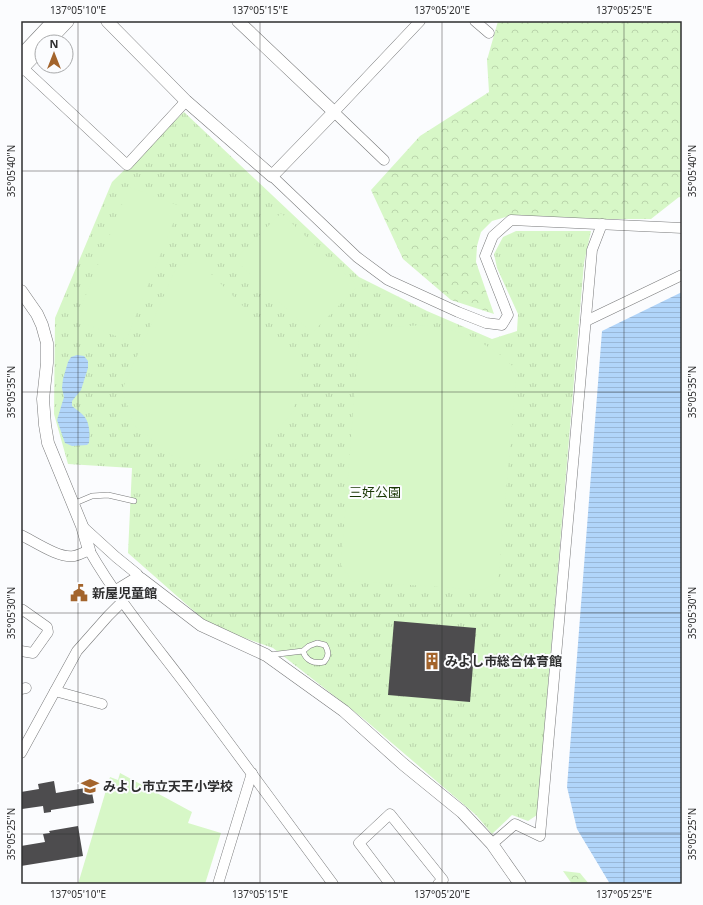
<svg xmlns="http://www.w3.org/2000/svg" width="703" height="905" font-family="'Noto Sans','Noto Sans JP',sans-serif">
<defs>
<pattern id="grass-tufts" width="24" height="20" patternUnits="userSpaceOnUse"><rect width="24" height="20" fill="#d7f7c7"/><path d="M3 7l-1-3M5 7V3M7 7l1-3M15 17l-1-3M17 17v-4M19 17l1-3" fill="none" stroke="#b9d4ab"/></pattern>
<pattern id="forest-crowns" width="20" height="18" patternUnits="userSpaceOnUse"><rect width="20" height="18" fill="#d7f7c7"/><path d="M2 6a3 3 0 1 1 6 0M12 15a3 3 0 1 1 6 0" fill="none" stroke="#b9d4ab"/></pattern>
<pattern id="water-rules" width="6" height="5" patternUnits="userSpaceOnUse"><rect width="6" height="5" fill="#b1d5fa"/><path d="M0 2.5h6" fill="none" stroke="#99b7d7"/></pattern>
</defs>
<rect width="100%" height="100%" fill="#fbfcfe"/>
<path fill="url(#grass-tufts)" d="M 184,112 L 359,277 L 427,311 L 492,339 L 517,331 L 518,314 L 497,268 L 494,254 L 503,237 L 516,231 L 591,231 L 584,263 L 537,815 L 528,821 L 512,815 L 492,834 L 476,815 L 365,720 L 273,648 L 211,626 L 128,553 L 132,468 L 68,464 L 54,414 L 55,318 L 112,182 Z"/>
<g fill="url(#forest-crowns)">
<path d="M 498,21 L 682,21 L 682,198 L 679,197 L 651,219 L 585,219 L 509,216 L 492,221 L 481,232 L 477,246 L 476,262 L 494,314 L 451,300 L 403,259 L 371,190 L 420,136 L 489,92 L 487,60 Z"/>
<path d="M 563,871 L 580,873 L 589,884 L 572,884 Z"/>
</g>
<g fill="#d7f7c7">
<path d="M 129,187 L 180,206 L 126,340 L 76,320 Z"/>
<path d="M 281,213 L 358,286 L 312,333 L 235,260 Z"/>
<path d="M 199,262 L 302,365 L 293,412 L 269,439 L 237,459 L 200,462 L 171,455 L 134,425 L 122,390 L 177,266 Z"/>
<path d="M 425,325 L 467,334 L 498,353 L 517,370 L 498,581 L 483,590 L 352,581 L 341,565 L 359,339 L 384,327 Z"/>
<path d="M 120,773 L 192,812 L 188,823 L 221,833 L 205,884 L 78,884 L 110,777 L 118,780 Z"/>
</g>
<g fill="url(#water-rules)">
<path d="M 682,292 L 682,884 L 610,884 L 577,829 L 567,787 L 602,331 Z"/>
<path d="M 77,355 L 84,356 L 88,361 L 88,368 L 81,390 L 72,401 L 72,406 C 75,409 79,411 82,414 C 90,421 90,433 89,443 L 87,445 L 72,446 L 65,443 L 57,420 L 64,397 L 62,388 L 63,379 L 68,362 L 71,357 Z"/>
</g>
<g fill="#4d4c4e">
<path d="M 394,621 L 476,628 L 470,702 L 388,695 Z"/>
<path d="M 54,781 L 56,793 L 91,787 L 94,803 L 51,810 L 51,812 L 44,813 L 43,806 L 22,809 L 21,792 L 39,789 L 38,784 Z"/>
<path d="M 78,826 L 83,856 L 21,866 L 21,846 L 45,842 L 43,834 L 50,833 L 49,831 Z"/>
</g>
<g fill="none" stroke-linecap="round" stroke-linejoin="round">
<g stroke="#78797a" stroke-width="6">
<g id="service">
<path d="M 73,504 L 92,496 L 108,495 L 134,501"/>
<path d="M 270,655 L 303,651 L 309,646 L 317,643 L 325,645 C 329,652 329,656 324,662 C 314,664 306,661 303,651"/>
</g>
</g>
<g stroke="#78797a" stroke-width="11">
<g id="minor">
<path d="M 475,21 L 489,33"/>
<path d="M 23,68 L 127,165 L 186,101"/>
<path d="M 384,160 L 334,112 L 420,21"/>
<path d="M 272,176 L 357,257 L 388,280 L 458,312 L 486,323 L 502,325 L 508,315 L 485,256 L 493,236 L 511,220 L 682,228"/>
<path d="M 586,321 L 682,275"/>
<path d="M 82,526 L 116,557 L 137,574 L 141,579"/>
<path d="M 21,535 C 35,542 60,559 74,556 C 79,555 85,552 89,550 C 117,599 154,643 188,688 C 237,753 285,819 333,884"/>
<path d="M 21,612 L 23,610 L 47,627 L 48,632 L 33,653 L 21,651"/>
<path d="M 21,689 L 26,688"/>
<path d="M 55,691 L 102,704"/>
<path d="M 21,753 L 77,651 L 108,616 L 123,601"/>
<path d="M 492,844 L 515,824 L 540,836 L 592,250 L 602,224"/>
<path d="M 218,884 L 252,773"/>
<path d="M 390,884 L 359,843 L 390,814 L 443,880 L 438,884"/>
</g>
</g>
<g stroke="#78797a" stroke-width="13">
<g id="tertiary">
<path d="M 107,21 L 186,101 L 272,176 L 334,112 L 238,21"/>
<path d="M 48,42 L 68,21"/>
<path d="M 21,55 L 53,21"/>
<path d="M 21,70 L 42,48"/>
<path d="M 21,291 L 37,314 L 42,325 L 47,343 L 47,363 L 43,399 L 45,425 L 48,443 L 82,526 L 89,550"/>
<path d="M 116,591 L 134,580 L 141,579 L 201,625 L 266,655 L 344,711 L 403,764 L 462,812 L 492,844 L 520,884"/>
</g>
</g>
<use href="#service" stroke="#fff" stroke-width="5"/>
<use href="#minor" stroke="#fff" stroke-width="10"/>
<use href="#tertiary" stroke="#fff" stroke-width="12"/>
</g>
<path fill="none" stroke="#2e2e2f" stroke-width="1" stroke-opacity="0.45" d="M 78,21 L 78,884M 260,21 L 260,884M 442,21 L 442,884M 624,21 L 624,884M 21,171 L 682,171M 21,392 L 682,392M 21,613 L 682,613M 21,834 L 682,834"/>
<defs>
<g id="civic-bare" transform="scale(1.38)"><path d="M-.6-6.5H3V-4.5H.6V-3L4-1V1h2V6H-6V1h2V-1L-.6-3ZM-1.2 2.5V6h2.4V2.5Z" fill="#a3642c" stroke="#fbfcfe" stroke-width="2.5" paint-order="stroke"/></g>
<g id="building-bare" transform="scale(1.38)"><path d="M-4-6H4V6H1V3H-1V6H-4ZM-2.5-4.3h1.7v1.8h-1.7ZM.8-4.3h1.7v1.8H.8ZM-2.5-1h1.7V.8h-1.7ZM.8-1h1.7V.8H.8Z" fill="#a3642c" stroke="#fbfcfe" stroke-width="2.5" paint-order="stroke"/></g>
<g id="school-bare" transform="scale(1.38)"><path d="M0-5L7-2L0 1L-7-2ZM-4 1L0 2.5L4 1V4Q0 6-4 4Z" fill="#a3642c" stroke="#fbfcfe" stroke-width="2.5" paint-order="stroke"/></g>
</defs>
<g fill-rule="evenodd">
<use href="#civic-bare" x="79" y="593"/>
<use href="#building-bare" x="432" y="661"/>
<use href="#school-bare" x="90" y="786"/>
</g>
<g text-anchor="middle" stroke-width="4" stroke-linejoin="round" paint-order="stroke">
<g font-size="13" fill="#193604" stroke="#fbfcfe">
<text x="375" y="497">三好公園</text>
</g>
<g font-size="13" font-weight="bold" fill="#2e2e2f" stroke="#fbfcfe" text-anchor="start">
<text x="92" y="598">新屋児童館</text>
<text x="445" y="666">みよし市総合体育館</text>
<text x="103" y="791">みよし市立天王小学校</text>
</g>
</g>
<rect width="703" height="905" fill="none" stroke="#fbfcfe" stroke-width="44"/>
<g transform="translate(54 54)"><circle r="19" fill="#fbfcfe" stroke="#a9aaab"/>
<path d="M0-3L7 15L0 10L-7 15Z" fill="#a3642c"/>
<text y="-6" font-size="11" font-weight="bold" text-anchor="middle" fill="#2e2e2f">N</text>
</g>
<rect x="22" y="22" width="659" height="861" fill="none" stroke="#2e2e2f" stroke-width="1.5"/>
<g font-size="10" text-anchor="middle" fill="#2e2e2f">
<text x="78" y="14">137°05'10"E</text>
<text x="260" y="14">137°05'15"E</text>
<text x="442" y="14">137°05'20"E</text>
<text x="624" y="14">137°05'25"E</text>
<text transform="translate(11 171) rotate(-90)" y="4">35°05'40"N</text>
<text transform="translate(692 171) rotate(-90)" y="4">35°05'40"N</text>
<text transform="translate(11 392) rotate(-90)" y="4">35°05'35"N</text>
<text transform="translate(692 392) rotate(-90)" y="4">35°05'35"N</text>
<text transform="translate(11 613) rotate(-90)" y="4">35°05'30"N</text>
<text transform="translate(692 613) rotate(-90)" y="4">35°05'30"N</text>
<text transform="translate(11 834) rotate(-90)" y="4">35°05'25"N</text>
<text transform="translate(692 834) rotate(-90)" y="4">35°05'25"N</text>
<text x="78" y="898">137°05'10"E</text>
<text x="260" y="898">137°05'15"E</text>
<text x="442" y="898">137°05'20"E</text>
<text x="624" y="898">137°05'25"E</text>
</g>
</svg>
